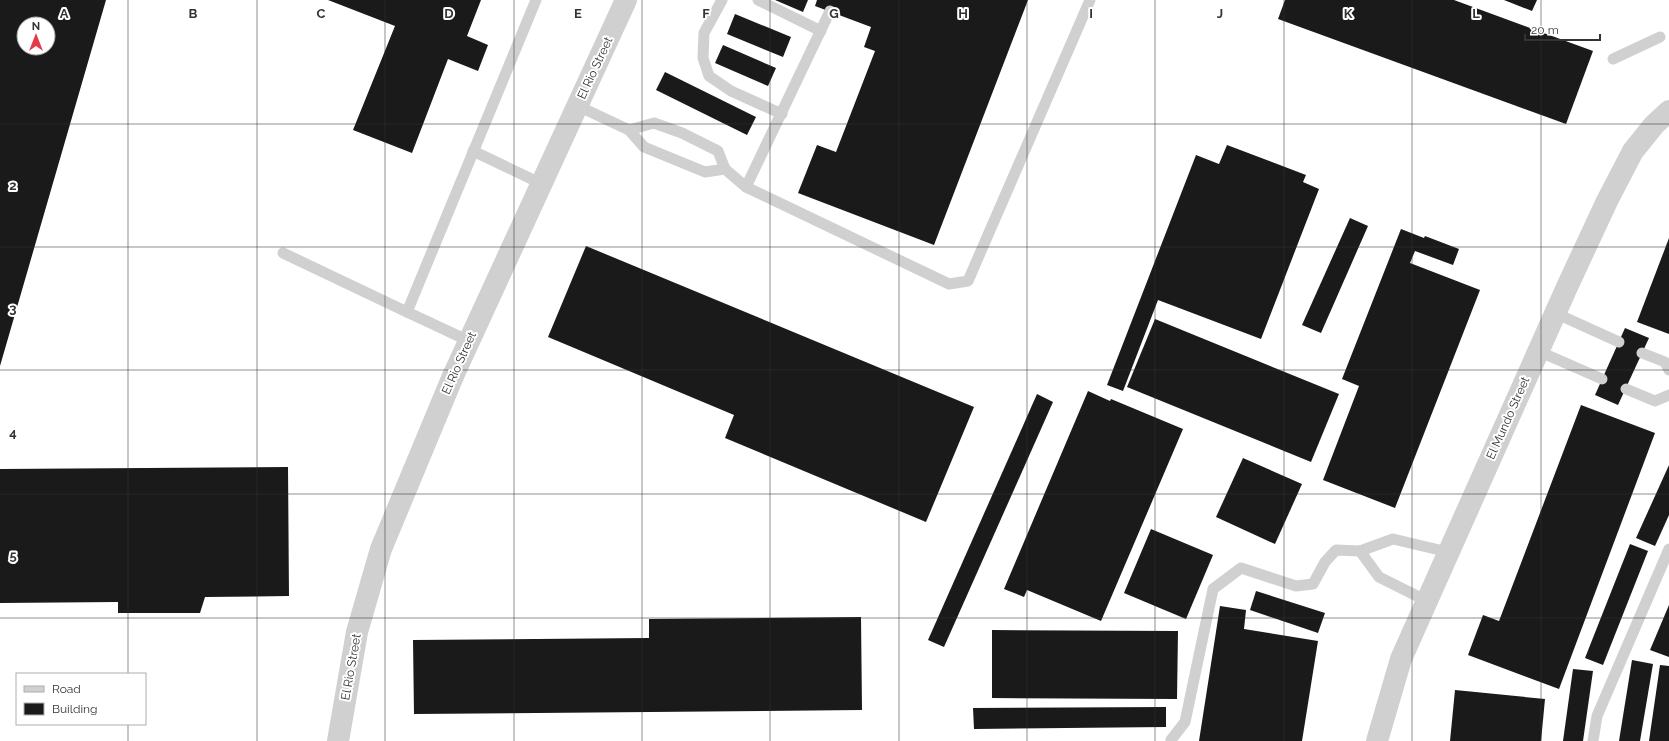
<svg xmlns="http://www.w3.org/2000/svg" width="1669" height="741" font-family="Raleway,sans-serif">
<rect width="100%" height="100%" fill="#fff"/>
<g fill="#1a1a1a" fill-rule="evenodd">
<path d="M 0,0 L 106,0 L 0,366 ZM 24,24 L 48,24 L 48,48 L 24,48 Z"/>
<path d="M 328,0 L 481,0 L 467,36 L 488,45 L 478,71 L 448,59 L 412,153 L 353,130 L 395,26 Z"/>
<path d="M 775,0 L 808,0 L 803,12 Z"/>
<path d="M 817,0 L 1028,0 L 934,245 L 798,193 L 817,145 L 836,152 L 875,51 L 864,47 L 871,27 L 815,6 Z"/>
<path d="M 1285,0 L 1454,0 L 1593,51 L 1566,124 L 1278,19 Z"/>
<path d="M 1504,0 L 1537,0 L 1532,11 Z"/>
<path d="M 735,14 L 791,37 L 783,57 L 727,34 Z"/>
<path d="M 723,45 L 776,68 L 768,86 L 715,63 Z"/>
<path d="M 665,72 L 756,117 L 747,135 L 656,90 Z"/>
<path d="M 1227,145 L 1306,175 L 1303,182 L 1319,189 L 1261,339 L 1158,300 L 1123,391 L 1107,385 L 1196,155 L 1219,164 Z"/>
<path d="M 1350,218 L 1368,226 L 1321,333 L 1302,325 Z"/>
<path d="M 1401,229 L 1424,238 L 1425,236 L 1459,249 L 1453,265 L 1415,251 L 1410,263 L 1480,290 L 1395,508 L 1323,480 L 1359,386 L 1342,379 Z"/>
<path d="M 1669,238 L 1669,334 L 1637,322 Z"/>
<path d="M 586,246 L 974,407 L 926,522 L 725,438 L 734,415 L 548,337 Z"/>
<path d="M 1155,319 L 1339,394 L 1311,462 L 1127,387 Z"/>
<path d="M 1625,328 L 1649,338 L 1618,405 L 1595,395 Z"/>
<path d="M 1088,391 L 1110,401 L 1111,399 L 1183,429 L 1101,621 L 1027,590 L 1024,597 L 1004,589 Z"/>
<path d="M 1037,394 L 1053,402 L 944,647 L 928,640 Z"/>
<path d="M 1581,405 L 1655,433 L 1559,689 L 1468,655 L 1483,615 L 1499,621 Z"/>
<path d="M 1243,458 L 1302,484 L 1275,544 L 1216,517 Z"/>
<path d="M 1669,465 L 1669,515 L 1655,546 L 1636,538 Z"/>
<path d="M 288,467 L 289,596 L 205,597 L 200,613 L 118,613 L 118,602 L 0,603 L 0,469 Z"/>
<path d="M 1151,529 L 1213,555 L 1186,619 L 1124,593 Z"/>
<path d="M 1630,544 L 1648,551 L 1603,665 L 1585,658 Z"/>
<path d="M 1256,591 L 1325,613 L 1318,633 L 1250,610 Z"/>
<path d="M 1669,605 L 1669,657 L 1650,650 Z"/>
<path d="M 1220,606 L 1246,610 L 1244,629 L 1318,641 L 1302,741 L 1199,741 Z"/>
<path d="M 861,617 L 862,710 L 414,714 L 413,640 L 649,638 L 649,619 Z"/>
<path d="M 992,630 L 1178,631 L 1177,699 L 992,698 Z"/>
<path d="M 1632,660 L 1653,664 L 1640,741 L 1619,741 Z"/>
<path d="M 1660,665 L 1669,666 L 1669,741 L 1649,741 Z"/>
<path d="M 1573,669 L 1593,671 L 1583,741 L 1563,741 Z"/>
<path d="M 1455,690 L 1545,699 L 1541,741 L 1450,741 Z"/>
<path d="M 1166,707 L 1166,727 L 974,729 L 973,708 Z"/>
</g>
<g fill="none" stroke-linecap="round" stroke-linejoin="round">
<g stroke="#d0d0d0" stroke-width="11">
<path d="M 722,0 L 704,33 L 703,58 L 709,76 L 731,91 L 782,114"/>
<path d="M 758,0 L 821,31"/>
<path d="M 1613,59 L 1660,37"/>
<path d="M 578,106 L 629,130 L 644,147 L 705,172 L 725,169"/>
<path d="M 629,130 L 654,123 L 682,133 L 718,151 L 725,169 L 746,187 L 949,284 L 968,281 L 1090,0"/>
<path d="M 473,151 L 542,184"/>
<path d="M 746,187 L 830,11"/>
<path d="M 283,253 L 407,312"/>
<path d="M 1555,313 L 1619,342"/>
<path d="M 469,341 L 407,312 L 536,0"/>
<path d="M 1538,351 L 1602,379"/>
<path d="M 1642,353 L 1665,362 L 1669,370"/>
<path d="M 1626,389 L 1655,401 L 1669,395"/>
<path d="M 1427,601 L 1379,577 L 1360,551 L 1393,539 L 1448,552"/>
<path d="M 1171,740 L 1185,722 L 1213,589 L 1241,568 L 1296,586 L 1313,584 L 1325,562 L 1336,550 L 1360,551"/>
<path d="M 1593,741 L 1597,716 L 1669,549"/>
</g>
<g stroke="#d0d0d0" stroke-width="22">
<path d="M 338,741 L 357,632 L 381,549 L 453,376 L 626,0"/>
<path d="M 1377,741 L 1401,659 L 1567,287 L 1607,201 L 1633,151 L 1654,125 L 1669,111"/>
</g>
</g>
<path fill="none" stroke="#333" stroke-width="1" stroke-opacity="0.55" d="M 128,0 L 128,674M 257,0 L 257,741M 385,0 L 385,741M 514,0 L 514,741M 642,0 L 642,741M 770,0 L 770,741M 899,0 L 899,741M 1027,0 L 1027,741M 1155,0 L 1155,741M 1284,0 L 1284,741M 1412,0 L 1412,741M 1541,0 L 1541,741M 0,124 L 1669,124M 0,247 L 1669,247M 0,370 L 1669,370M 0,494 L 1669,494M 0,618 L 1669,618M 128,724 L 128,741"/>
<g text-anchor="middle" stroke-width="4" stroke-linejoin="round" paint-order="stroke">
<g font-size="12" fill="#333" stroke="#fff">
<text transform="translate(595 68) rotate(-65)" y="4">El Rio Street</text>
<text transform="translate(459 363) rotate(-66)" y="4">El Rio Street</text>
<text transform="translate(1508 418) rotate(-66)" y="4">El Mundo Street</text>
<text transform="translate(351 667) rotate(-80)" y="4">El Rio Street</text>
</g>
</g>
<g font-size="13" text-anchor="middle" font-weight="bold" fill="#333" stroke="#fff" stroke-width="4" stroke-linejoin="round" paint-order="stroke">
<text x="64" y="18">A</text>
<text x="193" y="18">B</text>
<text x="321" y="18">C</text>
<text x="449" y="18">D</text>
<text x="578" y="18">E</text>
<text x="706" y="18">F</text>
<text x="834" y="18">G</text>
<text x="963" y="18">H</text>
<text x="1091" y="18">I</text>
<text x="1220" y="18">J</text>
<text x="1348" y="18">K</text>
<text x="1476" y="18">L</text>
<text x="13" y="190">2</text>
<text x="13" y="313">3</text>
<text x="13" y="437">4</text>
<text x="13" y="560">5</text>
</g>
<rect x="16" y="673" width="130" height="52" fill="#ffffff" stroke="#adadad"/>
<rect x="24" y="686" width="20" height="6" fill="#d0d0d0" stroke="#adadad"/>
<text x="52" y="693" font-size="12" fill="#333333">Road</text>
<rect x="24" y="703" width="20" height="12" fill="#1a1a1a" stroke="#adadad"/>
<text x="52" y="713" font-size="12" fill="#333333">Building</text>
<g transform="translate(36 36)"><circle r="19" fill="#ffffff" stroke="#adadad"/>
<path d="M0-3L7 15L0 10L-7 15Z" fill="#e63946"/>
<text y="-6" font-size="11" font-weight="bold" text-anchor="middle" fill="#333333">N</text>
</g>
<path d="M1525 34v6h75v-6" fill="none" stroke="#333333" stroke-width="2"/>
<text x="1531" y="34" font-size="12" fill="#333333" stroke="#ffffff" stroke-width="3" paint-order="stroke">20 m</text>
</svg>
